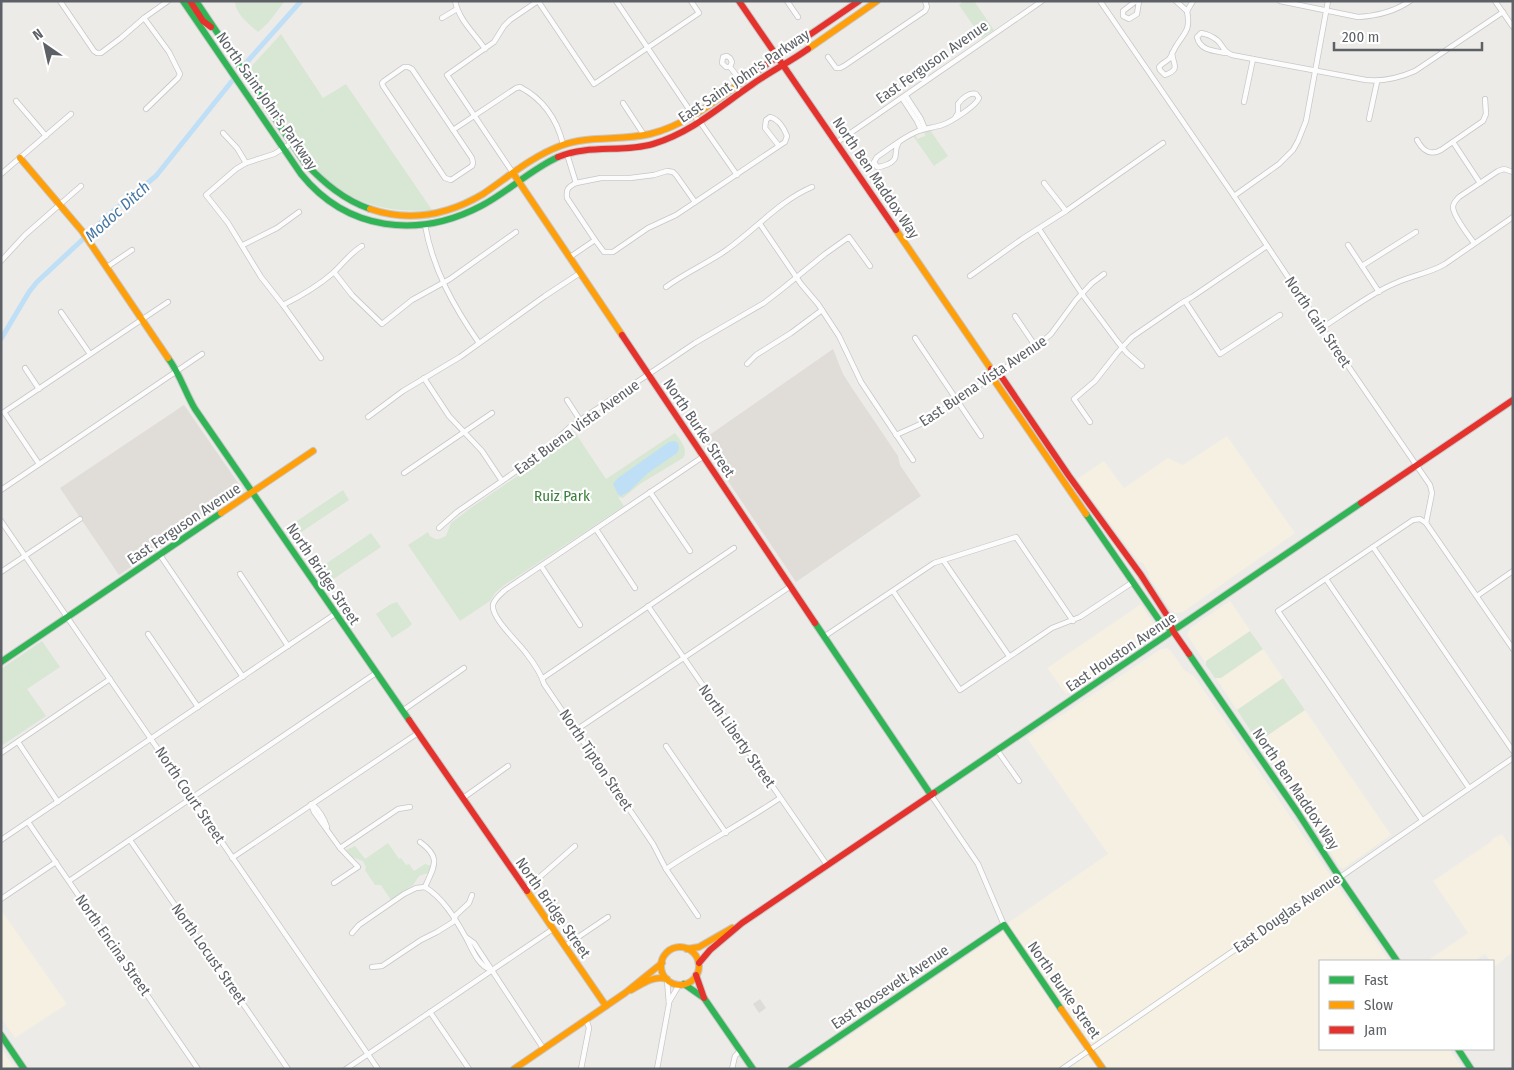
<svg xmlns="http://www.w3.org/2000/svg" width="1514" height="1070" font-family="'Fira Sans Condensed',sans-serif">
<rect width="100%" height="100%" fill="#edebe8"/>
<g fill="#f5f0e2">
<path d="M 1227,436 L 1295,533 L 1183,612 L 1176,613 L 1170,609 L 1149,577 L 1149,573 L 1143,563 L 1139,562 L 1077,479 L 1104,461 L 1124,488 L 1168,458 L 1183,465 Z"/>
<path d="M 1230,601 L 1391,835 L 1344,868 L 1340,867 L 1309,818 L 1187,635 L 1190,628 Z"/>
<path d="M 1141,604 L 1155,626 L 1156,629 L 1153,636 L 1066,694 L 1047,668 Z"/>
<path d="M 1167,648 L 1171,651 L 1185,671 L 1194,676 L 1389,961 L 1320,961 L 1320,1049 L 1449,1049 L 1463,1069 L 800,1069 L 1000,934 L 1008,923 L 1108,854 L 1027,738 L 1161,649 Z"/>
<path d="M 1502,834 L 1513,850 L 1513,952 L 1494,967 L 1493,961 L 1490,961 L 1485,954 L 1474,961 L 1427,961 L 1468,933 L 1433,881 L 1492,841 L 1492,839 Z"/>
<path d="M 1,910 L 67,1004 L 15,1038 L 1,1018 Z"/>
<path d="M 1,1048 L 15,1069 L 1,1069 Z"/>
</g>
<path fill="#dedcd9" d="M 760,999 L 766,1008 L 759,1013 L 753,1004 Z"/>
<g fill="#e0ddd8">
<path d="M 833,349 L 843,374 L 852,388 L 898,456 L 900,465 L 921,496 L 796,582 L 701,441 Z"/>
<path d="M 184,405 L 243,490 L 243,492 L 119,575 L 60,488 Z"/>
</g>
<g fill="#d7e7d4">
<path d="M 235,1 L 285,1 L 268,23 L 258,32 C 249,24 235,14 235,1 Z"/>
<path d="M 964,1 L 974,1 L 994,30 L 982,38 L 959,5 Z"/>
<path d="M 281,34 L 323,98 L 346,84 L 432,210 C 394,213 358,206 328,181 C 317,171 309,157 300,145 C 283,120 266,94 249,69 Z"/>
<path d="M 930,130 L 948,156 L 934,166 L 913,136 L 916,135 L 917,139 L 925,136 L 924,132 Z"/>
<path d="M 574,431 L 606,479 L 675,433 C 680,440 689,449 683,458 L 640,484 L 623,498 L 618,497 L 624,506 L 503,586 L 495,593 L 490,601 L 460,621 L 408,545 L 428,532 L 430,536 L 435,539 L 439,539 L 446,536 L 451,523 L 472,507 L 535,464 Z"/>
<path d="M 343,490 L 349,500 L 291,539 L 285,529 Z"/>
<path d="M 371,533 L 381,547 L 323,586 L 314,572 Z"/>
<path d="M 397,602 L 412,624 L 409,627 L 392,638 L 376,614 L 391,604 Z"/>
<path d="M 1250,631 L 1263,649 L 1221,678 L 1215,678 L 1206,665 L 1206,661 Z"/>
<path d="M 42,641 L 60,667 L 27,689 L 46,716 L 1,746 L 1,669 Z"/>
<path d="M 1283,678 L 1305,710 L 1258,742 L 1237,710 Z"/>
<path d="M 388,843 L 399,859 L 401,858 L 406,865 L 409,864 L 414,871 L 425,864 L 431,866 L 428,873 L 419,876 L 413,885 L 391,900 L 381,885 L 375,885 L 365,870 L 366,867 L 363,861 L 352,857 L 346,850 L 355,846 L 365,859 Z"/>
</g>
<path fill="#bedff5" d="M 674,441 L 678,443 L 679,448 L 677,453 L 648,473 L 628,492 L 621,496 L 618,494 L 613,484 L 618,478 L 669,442 Z"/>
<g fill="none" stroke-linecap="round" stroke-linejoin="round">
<g stroke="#bedff5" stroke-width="5">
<path d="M 246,63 L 301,1"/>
<path d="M 1,339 L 29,292 L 37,282 L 111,213 L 156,176 L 232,81"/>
</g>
<g stroke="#c7c7c7" stroke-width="6">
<g id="street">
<path d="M 60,1 L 94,51 L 97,53 L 101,53 L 121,38 L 144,18 L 168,1"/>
<path d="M 455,1 C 459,20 474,33 485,49"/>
<path d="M 538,1 L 594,84 L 699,13 L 691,1"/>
<path d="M 616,1 L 693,115 L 700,122 L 737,175"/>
<path d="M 787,1 L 798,17"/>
<path d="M 1100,1 L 1234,196 L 1322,328 L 1430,485 L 1432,493 L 1426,523 L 1513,649"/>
<path d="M 1136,1 L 1123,11 L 1123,16 L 1129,19 L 1137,14 L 1139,1"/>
<path d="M 1176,1 L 1187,11"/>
<path d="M 1280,1 L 1358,17 C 1377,16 1394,12 1410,1"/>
<path d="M 1495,1 L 1513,27"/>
<path d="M 1187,11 L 1193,1"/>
<path d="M 144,18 L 169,52 L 180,74 L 178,78 L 146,109"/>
<path d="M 442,18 L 457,9"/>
<path d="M 1172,53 C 1173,65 1181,69 1165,75 L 1160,70 L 1159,67 C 1162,63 1166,62 1169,59 C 1172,56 1173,51 1175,48 C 1184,32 1191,32 1187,11"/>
<path d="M 1226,53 C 1215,51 1200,51 1197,37 L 1201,33 C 1207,34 1213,37 1217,40 C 1224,46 1222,51 1232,55 L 1366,80 C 1384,82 1399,78 1415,71 L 1503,12"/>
<path d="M 828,57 L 836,68 L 840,68 L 844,66 L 925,11 L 927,7 L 925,1"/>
<path d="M 404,67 L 408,67 L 412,69 L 472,158 L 473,163 L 472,166 L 451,180 L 445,178 L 383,86 L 382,83 L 384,81 Z"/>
<path d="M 730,67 L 726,67 L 722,63 L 723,57 L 727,56 L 730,58 L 732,62 L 730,67 L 741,81"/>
<path d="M 906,96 L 921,119 L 925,129"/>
<path d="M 902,98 L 917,121 L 921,130"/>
<path d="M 16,101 L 46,136"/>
<path d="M 1244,102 L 1253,59"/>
<path d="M 623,103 L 644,135"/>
<path d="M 1369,119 L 1377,82"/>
<path d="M 453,130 L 516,88 L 520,87 C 543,99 557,120 563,144"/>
<path d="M 223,133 L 237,148 L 246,163"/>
<path d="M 1417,140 C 1423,151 1430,156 1441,150 L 1483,121 L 1486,114 L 1485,99"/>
<path d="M 899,142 C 894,150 897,152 895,158 C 893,163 883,167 877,167 L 874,162 L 877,157 C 889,149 902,138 916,132 C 924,128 933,128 942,125 C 951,122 976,106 979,98 L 976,94 C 970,92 962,98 958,104 L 958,113 L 955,118"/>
<path d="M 1453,142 L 1480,183"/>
<path d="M 292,143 L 274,154 L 246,163 L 236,169 L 206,195 L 228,223 L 261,277 L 283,305 L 321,358"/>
<path d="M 836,143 L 1042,1"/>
<path d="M 567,154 L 576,183 C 568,187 566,189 567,198 L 595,240"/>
<path d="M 513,173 L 447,75 L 494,42 L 504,26 L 510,20 L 538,1"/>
<path d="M 1,174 L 71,114"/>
<path d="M 576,183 L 601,178 L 630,178 L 654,175 L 667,171 L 673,172 L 676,175 L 695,202"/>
<path d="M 1044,183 L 1066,211"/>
<path d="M 1234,196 L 1279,164 L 1293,150 L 1298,141 L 1306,121 L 1328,1"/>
<path d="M 760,224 L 801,284 L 818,304 L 839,336 L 861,382 L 913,460"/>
<path d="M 425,225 C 433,270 454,307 479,343"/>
<path d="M 1039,229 L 1082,294 L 1117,341 L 1127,353 L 1142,366"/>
<path d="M 1474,243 C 1469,236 1453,216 1453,207 C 1453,203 1456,200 1459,197 L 1498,171 L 1504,169 L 1513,172"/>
<path d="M 243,245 L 277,228 L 299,212"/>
<path d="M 1348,245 L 1379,292"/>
<path d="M 570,257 L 595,240 L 604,252 L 613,252 L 648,228 L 676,215 L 779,146 L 785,142 L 787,136 C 784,128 778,119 770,117 L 766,120 L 765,128 L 779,146"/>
<path d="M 1,261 L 25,235 L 81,186"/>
<path d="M 1362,266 L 1416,232"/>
<path d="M 107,267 L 132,250"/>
<path d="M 334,272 L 352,295 L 382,324 L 412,300 L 450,279 L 516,232"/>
<path d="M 970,276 L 1022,239 L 1066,211 L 1163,143"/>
<path d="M 666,287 C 685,273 706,264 725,251 C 754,231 779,201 812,187"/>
<path d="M 1185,301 L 1220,354 L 1280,315"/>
<path d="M 283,305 C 301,296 318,286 333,273 C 343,264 350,253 362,246"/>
<path d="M 61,312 L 90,354"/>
<path d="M 1015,316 L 1036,347"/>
<path d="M 1322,328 C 1345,313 1373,292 1398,282 C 1414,275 1430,273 1445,264 L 1513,217"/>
<path d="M 915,338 L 981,436"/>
<path d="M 747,364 L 756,355 L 791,333 L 822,310"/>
<path d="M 25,368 L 39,389"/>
<path d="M 424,378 L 449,416 L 482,451 L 502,481"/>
<path d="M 567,400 L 580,420"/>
<path d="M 368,417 L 403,391 L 460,357 L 545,296 L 580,273"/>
<path d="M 1090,422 L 1074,399 L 1095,381 L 1117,353 L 1132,337 L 1180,304 L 1192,297 L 1267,246"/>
<path d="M 896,435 L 925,422 L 1036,347 L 1051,334 L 1076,300 L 1092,283 L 1104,274"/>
<path d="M 39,464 L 4,412 L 168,302"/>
<path d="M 404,473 L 492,413"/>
<path d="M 1,490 L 202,354"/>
<path d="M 650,492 L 690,551"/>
<path d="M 1,521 L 378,1069"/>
<path d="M 439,528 L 457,512 L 541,454 L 570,427 L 695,343 L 764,303 L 782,289 L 825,254 L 849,237 L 870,266"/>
<path d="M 596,529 L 635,588"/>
<path d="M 1373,547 L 1513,751"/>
<path d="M 160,555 L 243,677"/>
<path d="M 943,560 L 1009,656"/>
<path d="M 541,566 L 580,625"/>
<path d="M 1,572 L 80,519"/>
<path d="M 240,574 L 288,646"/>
<path d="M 1326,579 L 1469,788"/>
<path d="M 893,591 L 960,690 L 1052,628 L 1080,617 L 1133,582"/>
<path d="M 1477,596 L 1513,571"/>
<path d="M 648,606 L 827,865"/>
<path d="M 148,634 L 198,707"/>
<path d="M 825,636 L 934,563 L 1016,537 L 1073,621"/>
<path d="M 543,678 L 734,548"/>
<path d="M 402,711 L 464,668"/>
<path d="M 576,730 L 791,586"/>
<path d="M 18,742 L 58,802"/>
<path d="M 666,746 L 726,833"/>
<path d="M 997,750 L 1019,781"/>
<path d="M 1,753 L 110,679"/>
<path d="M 931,795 L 978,864 L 1004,925"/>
<path d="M 463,798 L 508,766"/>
<path d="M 311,804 L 314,812 L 340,848 L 358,867 L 334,883"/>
<path d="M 313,805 C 320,811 324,818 327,827"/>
<path d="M 1422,820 L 1278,611 L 1413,520 L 1420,519 L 1426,523"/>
<path d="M 28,822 L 198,1069"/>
<path d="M 1,840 L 335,614"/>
<path d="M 130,840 L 288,1069"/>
<path d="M 420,842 C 442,858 434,866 425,887"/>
<path d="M 340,848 L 398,809 L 410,807"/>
<path d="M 232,858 L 418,733"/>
<path d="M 666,869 C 703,844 743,823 780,798"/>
<path d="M 69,881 L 376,673"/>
<path d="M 425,887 C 443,898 455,918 465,936 C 472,948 477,965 491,970"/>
<path d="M 525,890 L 575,846"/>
<path d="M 1,899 L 56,862"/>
<path d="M 698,916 L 666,869 L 653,844 L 544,684 C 541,673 533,662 526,653 C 519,643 491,618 493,605 C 494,599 501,594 505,590 L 704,456"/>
<path d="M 352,933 L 359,925 L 404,894 L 416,888 L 425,887"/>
<path d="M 467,938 L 474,943 L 543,1048"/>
<path d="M 565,946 L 608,917"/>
<path d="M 372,967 L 382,966 L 421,940 L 437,932 L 453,922 L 456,915 L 469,903 L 472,895"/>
<path d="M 669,1002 L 679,985"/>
<path d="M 430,1012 L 469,1069"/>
<path d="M 346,1069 L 553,929"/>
<path d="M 581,1069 L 589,1028 L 586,1019"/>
<path d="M 657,1069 L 669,1004 L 667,980"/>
<path d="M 732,1069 L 735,1056 L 740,1051"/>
<path d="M 1062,1069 L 1513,758"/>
</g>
</g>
<g stroke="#c8c8c8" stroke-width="8">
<g id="fast">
<path d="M 183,1 L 301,174 C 347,231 418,239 481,206 C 508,192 530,170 558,157"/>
<path d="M 196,1 L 305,163 C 324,183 344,200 370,209"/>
<path d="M 168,358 C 180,374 185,392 195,409 L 409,720"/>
<path d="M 1086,514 L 1161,623 L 1173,631"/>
<path d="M 815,623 L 931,795"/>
<path d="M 1189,654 L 1298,813 L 1334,869 L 1397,961"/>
<path d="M 1,662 L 221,513"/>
<path d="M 934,793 L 1361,503"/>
<path d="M 684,984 L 704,998 L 753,1069"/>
<path d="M 1,1035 L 24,1069"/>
<path d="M 1458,1049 L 1471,1069"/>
<path d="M 791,1069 L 1004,925 L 1061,1009"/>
</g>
</g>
<g stroke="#c8c8c8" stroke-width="8">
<g id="slow">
<path d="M 808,49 L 877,1"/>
<path d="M 20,158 L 82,231 L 168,358"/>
<path d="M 513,173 L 622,335"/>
<path d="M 370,209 C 409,222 448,215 483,194 C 508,177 531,157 560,146 C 589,135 620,141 650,134 C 688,125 720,97 751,75"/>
<path d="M 896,230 L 991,369 L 992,377 L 1086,514"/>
<path d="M 221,513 L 313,451"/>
<path d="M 527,891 L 606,1006"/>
<circle cx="680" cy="966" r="19"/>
<path d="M 687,949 L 699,947 L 732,928"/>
<path d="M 631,990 C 642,984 654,975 667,979"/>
<path d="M 1061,1009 L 1103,1069"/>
<path d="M 514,1069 L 625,993 L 662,963"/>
</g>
</g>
<g stroke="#c8c8c8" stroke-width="8">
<g id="jam">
<path d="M 190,1 L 203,21 L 211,27"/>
<path d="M 739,1 L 896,230"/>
<path d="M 751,75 L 859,1"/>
<path d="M 558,157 C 589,144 622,153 653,144 C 692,132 718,108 750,86 C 769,72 790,62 808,49"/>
<path d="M 622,335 L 815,623"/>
<path d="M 991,369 L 999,373 L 1069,476 L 1141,575 L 1168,617 L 1173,631 L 1189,654"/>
<path d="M 1361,503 L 1513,400"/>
<path d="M 409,720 L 527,891"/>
<path d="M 699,963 L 710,950 L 742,923 L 934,793"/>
<path d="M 696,975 L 704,998"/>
</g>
</g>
<use href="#street" stroke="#fcfcfc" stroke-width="4.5"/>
<use href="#fast" stroke="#30b455" stroke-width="6"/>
<use href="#slow" stroke="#ff9f0a" stroke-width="6"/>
<use href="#jam" stroke="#e5322d" stroke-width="6"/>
</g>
<g text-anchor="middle" stroke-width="4.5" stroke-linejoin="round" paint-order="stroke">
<g font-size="15" fill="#5d6165" stroke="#fff">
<text transform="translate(932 62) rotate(-35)" y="5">East Ferguson Avenue</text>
<text transform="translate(744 76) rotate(-34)" y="5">East Saint John's Parkway</text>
<text transform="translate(267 101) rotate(55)" y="5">North Saint John's Parkway</text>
<text transform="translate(876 178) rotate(56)" y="5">North Ben Maddox Way</text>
<text transform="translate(1318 322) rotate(56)" y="5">North Cain Street</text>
<text transform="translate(983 381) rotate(-34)" y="5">East Buena Vista Avenue</text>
<text transform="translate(577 427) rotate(-36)" y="5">East Buena Vista Avenue</text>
<text transform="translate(699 428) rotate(56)" y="5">North Burke Street</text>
<text transform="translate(184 524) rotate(-34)" y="5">East Ferguson Avenue</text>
<text transform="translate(323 574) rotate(56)" y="5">North Bridge Street</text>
<text transform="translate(1121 652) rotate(-34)" y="5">East Houston Avenue</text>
<text transform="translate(737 736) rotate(55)" y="5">North Liberty Street</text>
<text transform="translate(596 760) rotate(56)" y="5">North Tipton Street</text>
<text transform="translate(1296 789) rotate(56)" y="5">North Ben Maddox Way</text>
<text transform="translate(190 795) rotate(56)" y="5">North Court Street</text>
<text transform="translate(553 908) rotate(55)" y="5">North Bridge Street</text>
<text transform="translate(1287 913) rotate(-35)" y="5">East Douglas Avenue</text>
<text transform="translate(113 945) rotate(55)" y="5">North Encina Street</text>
<text transform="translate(209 954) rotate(55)" y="5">North Locust Street</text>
<text transform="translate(890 987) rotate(-34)" y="5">East Roosevelt Avenue</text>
<text transform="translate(1064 990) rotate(55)" y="5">North Burke Street</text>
</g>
<g font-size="15" fill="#3a803a" stroke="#fff">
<text x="562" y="501">Ruiz Park</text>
</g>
<g font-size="16" font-style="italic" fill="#4576a3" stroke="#fff">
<text transform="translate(117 211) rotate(-42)" y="6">Modoc Ditch</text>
</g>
</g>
<rect width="1514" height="1070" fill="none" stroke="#5d6165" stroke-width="5"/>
<rect x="1319" y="960" width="175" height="90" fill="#ffffff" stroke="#bec0c1"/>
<rect x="1329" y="976" width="25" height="8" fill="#30b455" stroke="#bec0c1"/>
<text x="1364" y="985" font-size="15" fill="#5d6165">Fast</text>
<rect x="1329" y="1001" width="25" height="8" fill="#ff9f0a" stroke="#bec0c1"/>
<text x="1364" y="1010" font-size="15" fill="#5d6165">Slow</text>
<rect x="1329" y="1026" width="25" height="8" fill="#e5322d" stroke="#bec0c1"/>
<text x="1364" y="1035" font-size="15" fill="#5d6165">Jam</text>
<g transform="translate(45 45) rotate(326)" stroke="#ffffff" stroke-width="4" paint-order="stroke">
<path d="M0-4L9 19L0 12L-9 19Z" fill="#5d6165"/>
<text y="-8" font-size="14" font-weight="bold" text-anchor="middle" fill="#5d6165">N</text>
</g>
<path d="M1334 42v8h148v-8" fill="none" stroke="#5d6165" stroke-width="2.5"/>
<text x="1342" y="42" font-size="15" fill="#5d6165" stroke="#ffffff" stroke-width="4" paint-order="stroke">200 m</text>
</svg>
